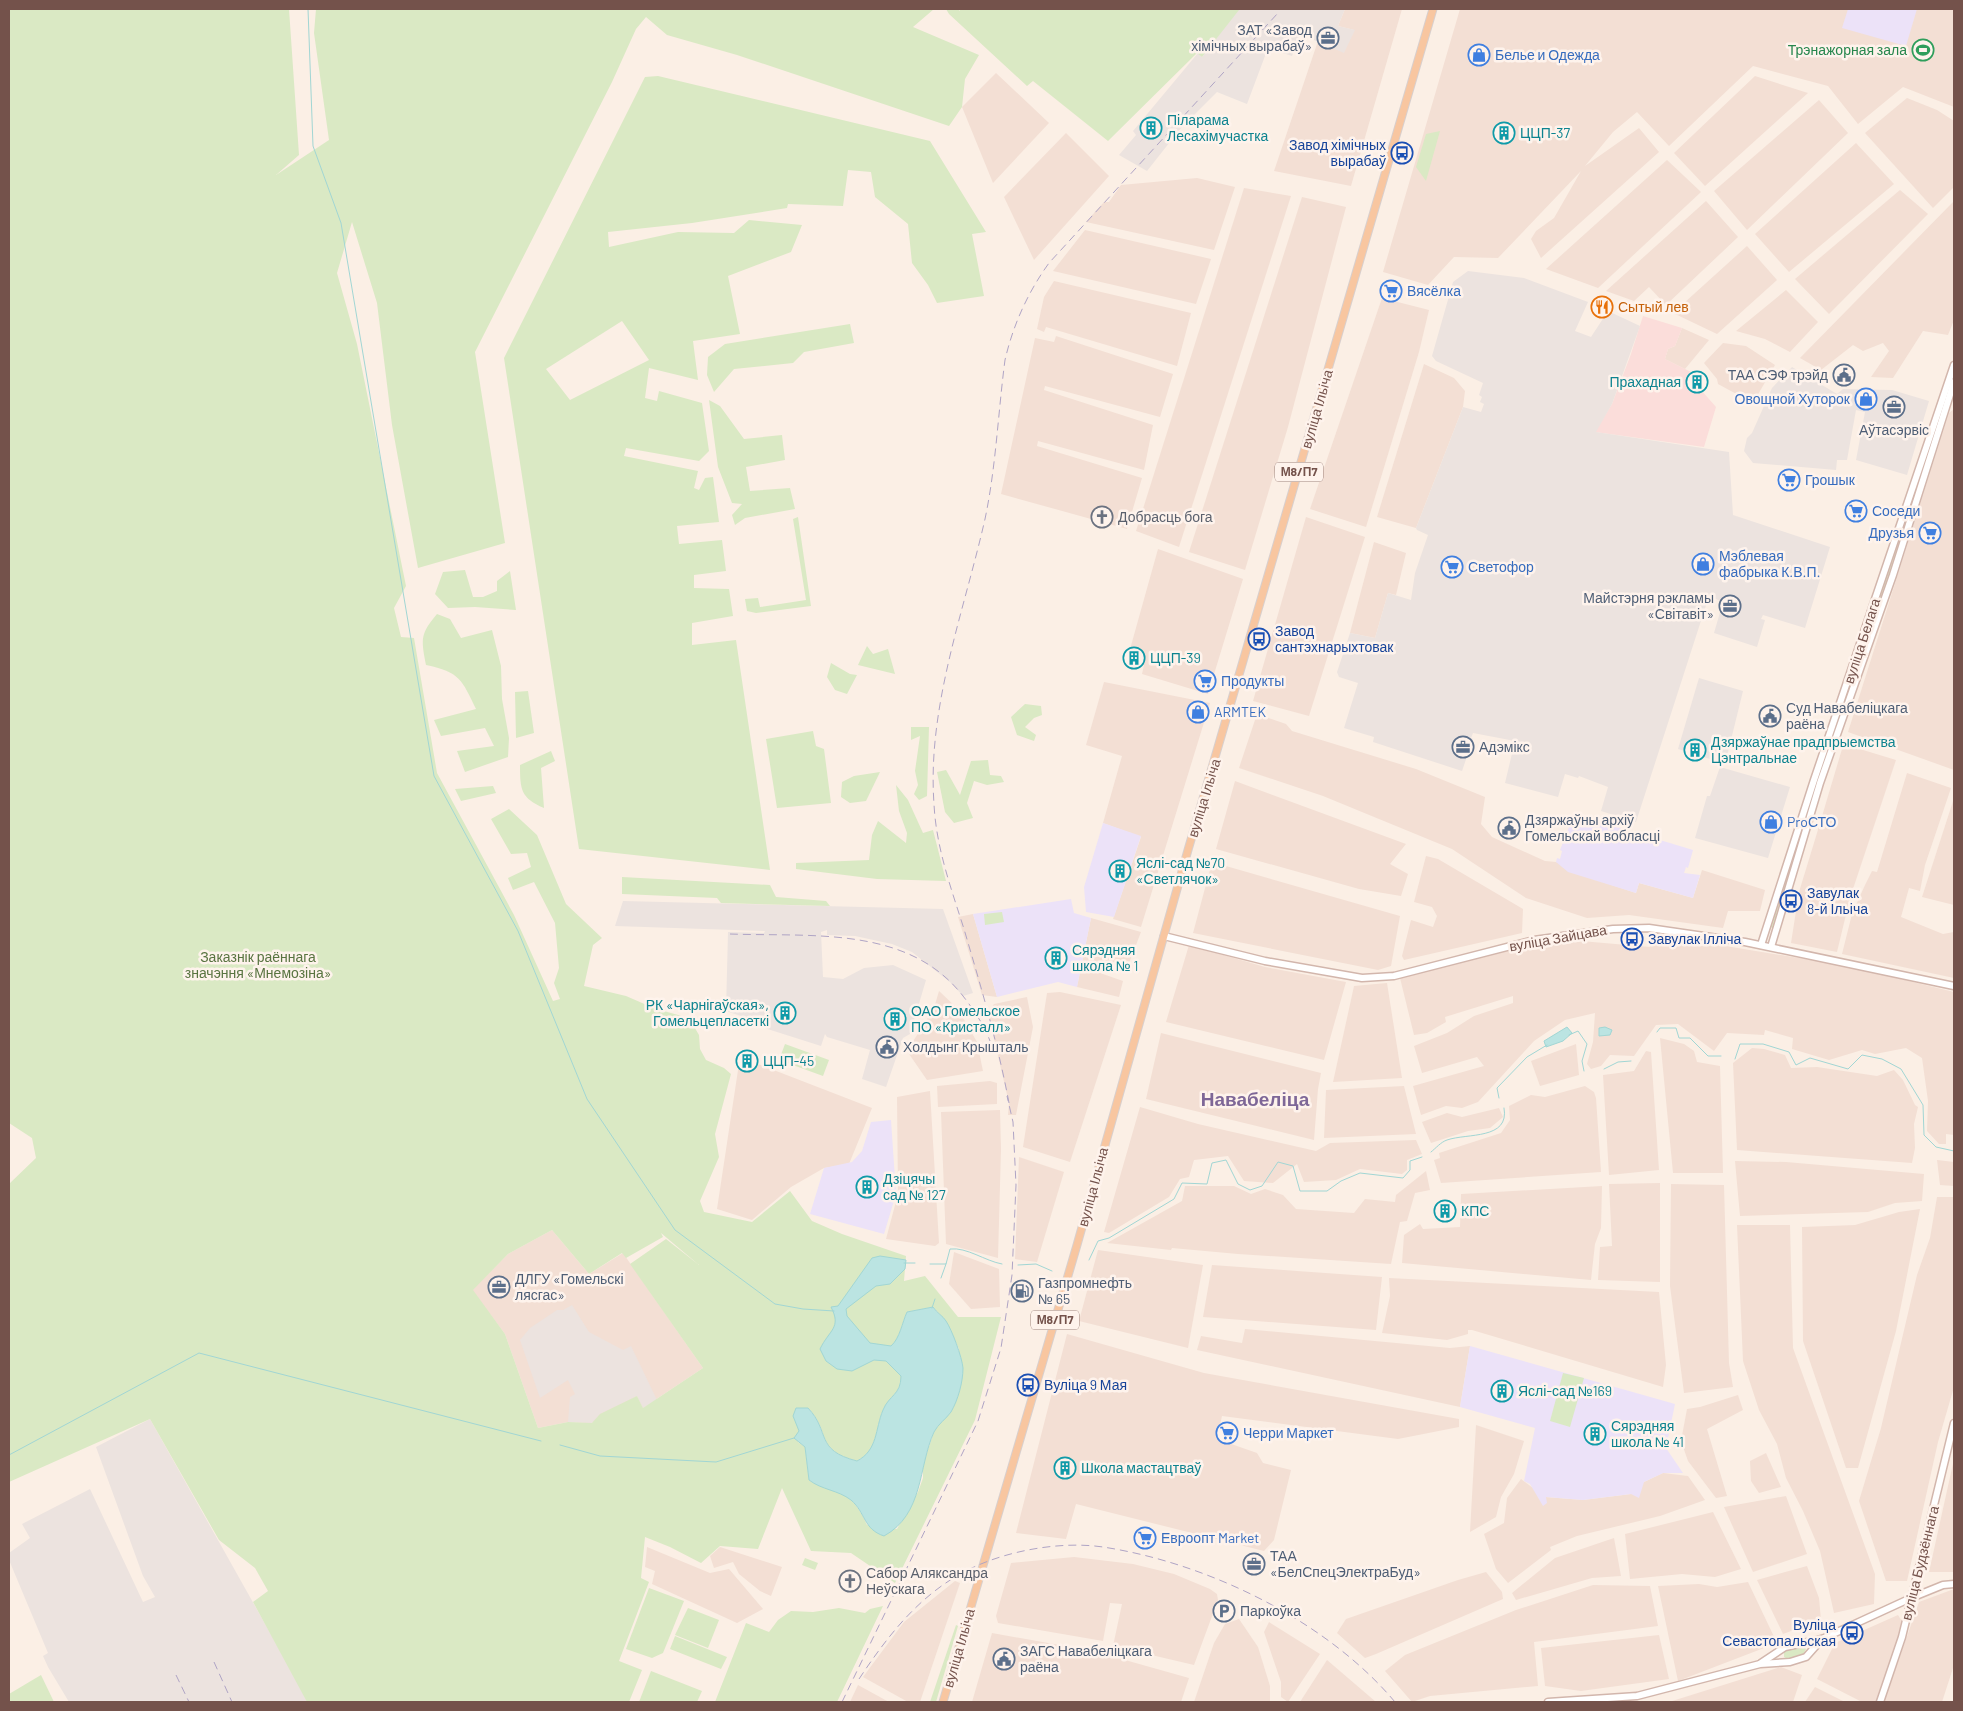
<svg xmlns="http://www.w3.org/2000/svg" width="1963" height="1711" font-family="Barlow,sans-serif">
<rect width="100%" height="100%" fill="#fbefe5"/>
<g fill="#f3dfd4">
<path d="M 1345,9 L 1402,9 L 1351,186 L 1274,171 L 1318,41 L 1333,47 L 1354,30 L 1338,26 Z"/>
<path d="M 1460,9 L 1954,9 L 1954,107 L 1903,87 L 1858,124 L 1828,86 L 1753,66 L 1669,146 L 1637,112 L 1613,132 L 1585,166 L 1639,128 L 1659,152 L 1541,258 L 1531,239 L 1536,231 L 1554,218 L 1581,171 L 1498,258 L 1454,257 L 1428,285 L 1383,272 Z"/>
<path d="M 996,73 L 1049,123 L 993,183 L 962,107 Z"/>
<path d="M 1755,76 L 1808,93 L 1705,186 L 1674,153 Z"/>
<path d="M 1907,98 L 1937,110 L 1954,121 L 1954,187 L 1933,208 L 1865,133 Z"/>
<path d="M 1819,100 L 1848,133 L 1747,230 L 1714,191 Z"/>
<path d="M 1066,133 L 1109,176 L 1034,260 L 1004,197 Z"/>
<path d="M 1856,143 L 1894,184 L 1789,272 L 1755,234 Z"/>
<path d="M 1667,160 L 1701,192 L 1598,288 L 1546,269 Z"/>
<path d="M 1197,178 L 1235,187 L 1214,250 L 1086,222 L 1104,202 L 1109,202 L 1121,185 Z"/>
<path d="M 1244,188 L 1291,196 L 1179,547 L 1136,531 Z"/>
<path d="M 1900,190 L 1928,214 L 1829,314 L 1795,279 Z"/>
<path d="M 1302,197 L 1346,207 L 1288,427 L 1245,570 L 1189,552 Z"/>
<path d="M 1706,201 L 1738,237 L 1666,305 L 1649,287 L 1634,301 L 1606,291 Z"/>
<path d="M 1954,201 L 1954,320 L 1948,335 L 1923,331 L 1893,378 L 1871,377 L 1889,351 L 1883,343 L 1863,351 L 1853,345 L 1821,370 L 1800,358 Z"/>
<path d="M 1085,230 L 1211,259 L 1196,304 L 1053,271 Z"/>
<path d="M 1747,246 L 1777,280 L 1717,334 L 1673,313 Z"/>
<path d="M 1054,281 L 1191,313 L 1177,366 L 1046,327 L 1044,332 L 1037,329 L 1044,297 Z"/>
<path d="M 1786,290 L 1818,322 L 1790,352 L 1765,339 L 1736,331 Z"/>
<path d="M 1382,298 L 1429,310 L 1419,352 L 1366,527 L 1310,509 Z"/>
<path d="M 1682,328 L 1709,340 L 1685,369 L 1665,359 L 1668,349 L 1675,346 Z"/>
<path d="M 1056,336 L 1173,374 L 1160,417 L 1045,386 L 1044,390 L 1153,425 L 1144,470 L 1038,441 L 1037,446 L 1142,478 L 1127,529 L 1001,494 L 1035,338 L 1054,342 Z"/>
<path d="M 1723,343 L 1746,346 L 1775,365 L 1753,403 L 1718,384 L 1717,379 L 1704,363 Z"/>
<path d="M 1424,364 L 1454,378 L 1465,391 L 1463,407 L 1416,528 L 1377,517 Z"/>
<path d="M 1954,409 L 1954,770 L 1848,732 L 1949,413 Z"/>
<path d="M 1306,517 L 1365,537 L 1309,716 L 1253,701 Z"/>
<path d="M 1374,542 L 1406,553 L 1396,595 L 1388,593 L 1375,638 L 1350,633 Z"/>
<path d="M 1158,549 L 1243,579 L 1208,694 L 1142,674 L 1144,665 L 1127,660 Z"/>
<path d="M 1104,682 L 1210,703 L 1141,927 L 1113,919 L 1141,837 L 1103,823 L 1122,756 L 1086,745 Z"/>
<path d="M 1257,714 L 1286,724 L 1292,731 L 1416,769 L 1485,797 L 1481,824 L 1492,837 L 1545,861 L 1556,862 L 1603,882 L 1636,893 L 1639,883 L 1693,898 L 1702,870 L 1765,890 L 1760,911 L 1728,911 L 1723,928 L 1629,915 L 1587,918 L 1526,898 L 1452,849 L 1323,796 L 1239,768 Z"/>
<path d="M 1850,746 L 1896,760 L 1850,898 L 1837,952 L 1791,943 L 1799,892 L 1817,833 L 1842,749 Z"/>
<path d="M 1907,773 L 1951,788 L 1925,865 L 1920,891 L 1909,888 L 1901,917 L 1943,934 L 1954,932 L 1954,978 L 1842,954 L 1852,914 L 1865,885 L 1872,871 L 1877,872 Z"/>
<path d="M 1235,781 L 1406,844 L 1390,864 L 1408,874 L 1401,896 L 1359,889 L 1216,849 Z"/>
<path d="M 1954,798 L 1954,905 L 1922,897 Z"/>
<path d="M 1426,856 L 1438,859 L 1523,909 L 1522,933 L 1404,960 L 1402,956 L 1411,920 L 1433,927 L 1437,916 L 1432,907 L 1414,902 Z"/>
<path d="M 1212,862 L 1400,916 L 1391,966 L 1378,970 L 1193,933 Z"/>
<path d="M 973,914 L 997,997 L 982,995 L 958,917 Z"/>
<path d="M 1091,918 L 1141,932 L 1129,963 L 1102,961 L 1100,973 L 1123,981 L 1119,997 L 1077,987 Z"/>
<path d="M 1653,934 L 1847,966 L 1954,992 L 1954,1135 L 1946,1134 L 1946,1144 L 1939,1144 L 1927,1131 L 1928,1101 L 1922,1058 L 1906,1048 L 1875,1054 L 1862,1050 L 1829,1060 L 1792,1049 L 1793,1038 L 1765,1030 L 1764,1035 L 1727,1033 L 1714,1051 L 1678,1024 L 1656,1025 L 1634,1056 L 1610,1055 L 1601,1066 L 1591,1069 L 1587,1064 L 1593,1042 L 1595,1013 L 1565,1020 L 1534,1041 L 1478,1102 L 1462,1108 L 1446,1106 L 1421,1115 L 1413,1086 L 1484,1066 L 1477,1057 L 1422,1073 L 1414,1046 L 1447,1033 L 1474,1016 L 1513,1003 L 1513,996 L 1445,1017 L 1446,1022 L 1427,1033 L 1414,1035 L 1400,978 L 1528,946 L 1581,941 L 1650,947 Z"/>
<path d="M 1189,945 L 1265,967 L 1346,982 L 1324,1060 L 1166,1022 Z"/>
<path d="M 1387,983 L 1402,1078 L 1333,1082 L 1354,986 Z"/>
<path d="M 939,991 L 958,1009 L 977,1042 L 983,1071 L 927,1080 L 907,1051 L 934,1008 Z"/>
<path d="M 1060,992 L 1121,1005 L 1070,1162 L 1023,1147 L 1047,993 Z"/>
<path d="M 1027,997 L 1033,1027 L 1016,1115 L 1008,1115 L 1009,1103 L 988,1013 L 994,1004 Z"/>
<path d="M 1161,1033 L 1321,1073 L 1318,1089 L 1314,1140 L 1146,1099 Z"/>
<path d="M 1660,1038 L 1684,1044 L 1694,1051 L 1697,1062 L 1720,1066 L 1723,1173 L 1673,1173 Z"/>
<path d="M 1576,1044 L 1579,1075 L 1540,1086 L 1531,1061 Z"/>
<path d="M 1752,1048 L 1764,1049 L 1785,1055 L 1791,1068 L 1817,1067 L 1877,1076 L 1894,1070 L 1903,1080 L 1915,1105 L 1918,1107 L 1914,1124 L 1915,1148 L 1912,1163 L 1737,1150 L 1733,1063 Z"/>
<path d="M 1646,1051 L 1651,1052 L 1659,1170 L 1609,1175 L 1603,1075 L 1634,1071 Z"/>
<path d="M 740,1057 L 872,1108 L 849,1164 L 824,1168 L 791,1187 L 752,1220 L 717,1209 Z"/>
<path d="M 990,1081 L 997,1083 L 997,1104 L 938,1107 L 937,1086 Z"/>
<path d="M 1404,1086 L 1416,1134 L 1324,1138 L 1326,1090 Z"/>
<path d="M 1585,1086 L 1594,1092 L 1596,1098 L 1601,1172 L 1441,1183 L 1434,1160 L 1440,1158 L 1439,1153 L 1501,1133 L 1510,1120 L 1509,1106 L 1531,1095 L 1545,1097 Z"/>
<path d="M 930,1091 L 939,1243 L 935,1246 L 886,1239 L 898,1194 L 897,1097 Z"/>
<path d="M 1140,1107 L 1198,1124 L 1316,1151 L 1330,1143 L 1416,1140 L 1422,1154 L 1407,1160 L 1407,1170 L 1402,1174 L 1360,1169 L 1336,1180 L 1304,1182 L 1297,1164 L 1273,1183 L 1244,1181 L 1228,1156 L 1194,1160 L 1189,1177 L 1180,1179 L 1169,1197 L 1109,1233 L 1104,1232 Z"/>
<path d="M 1499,1108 L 1503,1117 L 1490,1128 L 1468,1131 L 1431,1143 L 1422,1122 L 1447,1113 L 1462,1117 Z"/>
<path d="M 1000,1110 L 1001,1149 L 998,1258 L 946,1244 L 941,1112 Z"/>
<path d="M 1019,1157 L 1064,1172 L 1037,1262 L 1015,1259 Z"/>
<path d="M 1937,1160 L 1954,1162 L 1954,1186 L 1940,1185 Z"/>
<path d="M 1735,1161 L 1786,1162 L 1924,1174 L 1922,1201 L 1895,1203 L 1868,1212 L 1740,1216 Z"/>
<path d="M 1426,1171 L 1430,1190 L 1415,1193 L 1407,1221 L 1400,1222 L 1391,1264 L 1238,1254 L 1172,1248 L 1171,1250 L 1107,1243 L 1182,1201 L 1185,1186 L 1234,1186 L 1251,1194 L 1265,1189 L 1283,1195 L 1296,1209 L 1354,1213 L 1365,1199 L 1395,1202 L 1396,1195 Z"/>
<path d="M 1660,1183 L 1660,1282 L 1598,1280 L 1600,1247 L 1612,1246 L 1609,1184 Z"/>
<path d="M 1671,1184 L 1724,1185 L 1729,1363 L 1733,1387 L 1684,1393 L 1670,1286 Z"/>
<path d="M 1602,1186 L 1601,1228 L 1595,1244 L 1591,1280 L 1402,1263 L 1404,1235 L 1420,1224 L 1423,1229 L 1460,1227 L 1461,1194 Z"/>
<path d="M 1937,1197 L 1954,1197 L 1954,1387 L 1938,1442 L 1907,1581 L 1886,1581 L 1859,1501 L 1881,1428 L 1917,1275 L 1930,1238 Z"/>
<path d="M 1920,1209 L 1896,1331 L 1858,1468 L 1846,1468 L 1803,1341 L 1802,1227 L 1855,1225 L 1899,1212 Z"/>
<path d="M 1737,1225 L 1790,1225 L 1793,1348 L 1875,1574 L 1874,1604 L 1834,1613 L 1820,1551 L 1803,1511 L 1786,1478 L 1777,1444 L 1759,1410 L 1743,1361 Z"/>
<path d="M 552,1230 L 589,1274 L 623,1253 L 703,1368 L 643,1408 L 637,1396 L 592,1423 L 568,1422 L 538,1428 L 505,1334 L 472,1290 L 508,1254 Z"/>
<path d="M 1098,1250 L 1203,1265 L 1188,1348 L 1079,1321 Z"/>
<path d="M 954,1252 L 999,1269 L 1000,1307 L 971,1309 L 949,1284 Z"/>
<path d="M 1212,1265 L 1382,1277 L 1376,1330 L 1203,1317 Z"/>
<path d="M 1389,1278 L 1659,1292 L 1666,1365 L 1663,1387 L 1472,1330 L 1468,1330 L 1468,1334 L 1447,1340 L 1382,1333 L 1390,1296 Z"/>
<path d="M 1245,1329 L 1450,1348 L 1470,1346 L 1460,1407 L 1197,1350 L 1201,1336 L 1242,1343 Z"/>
<path d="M 1067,1334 L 1204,1373 L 1459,1419 L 1459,1427 L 1398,1439 L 1222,1416 L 1217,1439 L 1257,1453 L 1263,1463 L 1291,1470 L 1274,1540 L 1264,1551 L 1076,1504 L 1066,1539 L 1016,1533 Z"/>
<path d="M 1738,1395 L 1743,1410 L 1707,1429 L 1727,1496 L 1716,1498 L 1688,1461 L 1681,1441 L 1687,1409 L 1700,1407 Z"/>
<path d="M 1476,1425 L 1524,1441 L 1514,1474 L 1501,1497 L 1496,1517 L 1470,1532 Z"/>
<path d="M 1766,1453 L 1781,1487 L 1759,1493 L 1751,1481 L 1750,1461 Z"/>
<path d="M 1954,1459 L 1954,1572 L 1929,1572 Z"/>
<path d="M 1663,1473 L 1688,1476 L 1705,1500 L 1660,1516 L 1577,1536 L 1550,1547 L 1551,1550 L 1508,1583 L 1496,1569 L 1484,1534 L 1504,1523 L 1507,1498 L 1521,1479 L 1545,1497 L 1583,1500 L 1631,1494 L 1644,1482 Z"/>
<path d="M 1786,1496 L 1807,1554 L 1753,1572 L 1724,1507 Z"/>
<path d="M 1713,1512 L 1741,1569 L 1715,1577 L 1682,1574 L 1630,1579 L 1625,1534 Z"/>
<path d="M 1614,1538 L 1621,1576 L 1592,1578 L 1516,1600 L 1512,1593 L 1555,1558 Z"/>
<path d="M 647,1547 L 710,1573 L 729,1569 L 763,1609 L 737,1623 L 652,1584 L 655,1571 L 645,1567 Z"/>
<path d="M 720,1547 L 782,1567 L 771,1596 L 760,1591 L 739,1574 L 733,1562 L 714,1568 L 710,1556 Z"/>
<path d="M 1074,1557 L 1133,1564 L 1174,1574 L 1210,1589 L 1217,1594 L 1218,1600 L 1194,1665 L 1113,1646 L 1122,1604 L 1110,1603 L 1103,1641 L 998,1623 L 996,1616 L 1011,1563 Z"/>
<path d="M 1807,1566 L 1819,1598 L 1821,1620 L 1783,1634 L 1757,1580 Z"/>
<path d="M 1486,1572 L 1502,1592 L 1503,1599 L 1376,1654 L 1365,1658 L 1337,1633 L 1346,1619 L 1458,1580 Z"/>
<path d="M 955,1581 L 960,1583 L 920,1702 L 908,1702 L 863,1677 L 904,1622 Z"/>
<path d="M 1748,1582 L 1777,1643 L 1678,1681 L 1658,1586 L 1699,1584 L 1717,1587 Z"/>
<path d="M 1593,1585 L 1650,1586 L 1658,1626 L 1534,1642 L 1538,1686 L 1430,1696 L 1412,1702 L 1385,1671 L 1405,1655 L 1516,1610 Z"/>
<path d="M 1954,1589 L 1954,1665 L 1942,1702 L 1884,1702 L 1919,1602 Z"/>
<path d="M 1898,1615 L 1903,1623 L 1876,1702 L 1862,1702 L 1817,1679 L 1835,1643 Z"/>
<path d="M 1239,1619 L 1258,1647 L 1270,1686 L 1270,1702 L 1194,1702 L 1214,1643 L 1225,1624 Z"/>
<path d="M 1269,1622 L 1320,1654 L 1288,1702 L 1281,1697 L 1281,1682 L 1264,1632 Z"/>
<path d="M 992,1633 L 1093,1651 L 1189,1678 L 1181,1702 L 972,1702 Z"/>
<path d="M 1659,1635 L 1669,1679 L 1581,1691 L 1545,1686 L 1541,1648 Z"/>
<path d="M 1327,1660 L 1376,1702 L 1300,1702 Z"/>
<path d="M 1781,1667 L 1802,1675 L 1793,1702 L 1669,1702 Z"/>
<path d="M 858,1685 L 889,1702 L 850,1702 Z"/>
<path d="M 1815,1687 L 1845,1702 L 1805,1702 Z"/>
</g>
<path fill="#fbddda" d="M 1643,316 L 1682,328 L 1675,346 L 1668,349 L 1665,359 L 1705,379 L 1701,390 L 1716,407 L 1704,447 L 1595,432 L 1612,404 L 1631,354 Z"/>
<g fill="#ece3df">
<path d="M 1238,9 L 1345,9 L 1338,26 L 1355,30 L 1344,53 L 1300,34 L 1292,56 L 1268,48 L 1247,104 L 1217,92 L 1181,128 L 1147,171 L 1119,155 L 1136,135 L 1133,131 L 1198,53 L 1202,57 Z"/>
<path d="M 1468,271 L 1524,278 L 1588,302 L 1575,331 L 1591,337 L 1608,311 L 1640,326 L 1612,404 L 1596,432 L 1729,452 L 1733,515 L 1830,547 L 1805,628 L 1763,615 L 1761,619 L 1765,620 L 1757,647 L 1714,633 L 1723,602 L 1709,596 L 1636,822 L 1601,811 L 1608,787 L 1579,776 L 1578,778 L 1565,774 L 1558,797 L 1505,783 L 1515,741 L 1473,733 L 1471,738 L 1473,739 L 1462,771 L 1373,742 L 1374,737 L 1344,728 L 1358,683 L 1339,677 L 1337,672 L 1350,633 L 1375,638 L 1388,593 L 1411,600 L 1415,573 L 1428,535 L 1417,530 L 1416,528 L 1463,407 L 1481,412 L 1484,404 L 1480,402 L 1482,397 L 1479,395 L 1483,383 L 1436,361 L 1432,356 L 1453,282 Z"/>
<path d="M 1792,367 L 1837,394 L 1843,389 L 1892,390 L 1929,401 L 1907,475 L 1856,460 L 1865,412 L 1856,410 L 1847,460 L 1837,460 L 1836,470 L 1753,463 L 1744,451 L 1747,438 L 1752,433 L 1772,388 Z"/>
<path d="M 1699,678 L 1743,691 L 1728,752 L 1724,759 L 1712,755 L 1710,759 L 1678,749 Z"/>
<path d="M 1720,767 L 1790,787 L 1768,858 L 1695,838 L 1707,796 L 1710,796 Z"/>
<path d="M 623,901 L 943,909 L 973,993 L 963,996 L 951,983 L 912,952 L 892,944 L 855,936 L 827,935 L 827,930 L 821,932 L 823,977 L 843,979 L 864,968 L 893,965 L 926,980 L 910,1034 L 903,1038 L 886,1087 L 862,1079 L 870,1050 L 827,1037 L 825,1034 L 821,1046 L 755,1025 L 756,1021 L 726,1011 L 728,932 L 764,933 L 765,931 L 615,926 Z"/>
<path d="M 572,1305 L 589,1332 L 623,1350 L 631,1346 L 657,1400 L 643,1408 L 637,1396 L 600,1414 L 592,1423 L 568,1422 L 570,1397 L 575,1394 L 568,1380 L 540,1398 L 520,1340 L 530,1328 L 557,1310 L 563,1310 Z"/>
<path d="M 150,1419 L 301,1688 L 307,1702 L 69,1702 L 48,1667 L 43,1656 L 48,1653 L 9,1560 L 9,1553 L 30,1538 L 22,1524 L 90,1489 L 143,1602 L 155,1597 L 143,1576 L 96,1447 Z"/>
</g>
<g fill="#ece2f8">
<path d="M 1848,9 L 1917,9 L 1906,46 L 1842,28 Z"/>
<path d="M 1574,814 L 1693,850 L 1688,868 L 1686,867 L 1684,873 L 1700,875 L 1693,898 L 1639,883 L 1636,893 L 1568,872 L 1556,862 L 1557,858 L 1560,859 L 1562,851 L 1560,850 Z"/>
<path d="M 1103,823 L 1141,836 L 1114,917 L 1086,912 L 1084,887 Z"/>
<path d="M 1071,899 L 1074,913 L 1091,918 L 1077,987 L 1058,982 L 997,997 L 973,914 Z"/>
<path d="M 891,1120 L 896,1194 L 884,1234 L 810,1214 L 824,1168 L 852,1162 L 862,1151 L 871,1122 Z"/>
<path d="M 1470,1346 L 1675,1404 L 1666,1448 L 1683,1473 L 1663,1473 L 1644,1482 L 1639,1498 L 1631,1494 L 1583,1500 L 1546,1497 L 1547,1503 L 1543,1506 L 1530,1484 L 1524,1481 L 1535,1428 L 1460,1407 Z"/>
</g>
<g fill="#dae9c4" fill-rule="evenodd">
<path d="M 9,9 L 289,9 L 299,155 L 276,175 L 329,140 L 314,33 L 316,9 L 934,9 L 913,27 L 979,55 L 965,79 L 962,107 L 949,126 L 737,55 L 667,35 L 646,17 L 636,29 L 612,82 L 475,352 L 505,543 L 418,568 L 392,425 L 377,303 L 352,222 L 337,273 L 357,344 L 406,586 L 394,608 L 401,637 L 414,638 L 437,773 L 514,915 L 553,1001 L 560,999 L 554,983 L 559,968 L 555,923 L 534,882 L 513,890 L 508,878 L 531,867 L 527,853 L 511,854 L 491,819 L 509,809 L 537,835 L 566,904 L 602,938 L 593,945 L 584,986 L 626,996 L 656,1009 L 682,1016 L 692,1023 L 699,1035 L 700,1049 L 706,1060 L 724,1068 L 731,1074 L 715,1134 L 719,1157 L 700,1201 L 704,1212 L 752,1222 L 790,1191 L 812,1221 L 842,1234 L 906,1256 L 904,1281 L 925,1276 L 958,1317 L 1001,1317 L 975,1420 L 895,1583 L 851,1553 L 811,1551 L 782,1488 L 758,1549 L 720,1546 L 701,1563 L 670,1547 L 645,1537 L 641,1578 L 649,1582 L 619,1661 L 642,1670 L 629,1702 L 307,1702 L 253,1602 L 268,1591 L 255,1568 L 219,1540 L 150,1419 L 9,1482 L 9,1184 L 36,1158 L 32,1138 L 9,1123 ZM 552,1230 L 589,1274 L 622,1253 L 626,1258 L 663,1237 L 661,1233 L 699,1265 L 666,1239 L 630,1264 L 703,1368 L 643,1408 L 637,1396 L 600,1414 L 592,1423 L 568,1422 L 538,1428 L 505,1334 L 473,1290 L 508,1254 ZM 933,1307 L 946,1321 L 959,1349 L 951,1412 L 935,1429 L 923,1464 L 923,1478 L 918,1492 L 897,1529 L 867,1525 C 862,1514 855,1500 842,1494 C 831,1488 820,1488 809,1480 L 805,1447 L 798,1442 L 799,1431 L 808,1408 C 832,1432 813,1449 857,1461 C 878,1450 875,1429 883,1410 C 889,1395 901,1395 901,1376 L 886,1360 C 889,1352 894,1346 897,1339 C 901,1330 903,1321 907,1312 Z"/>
<path d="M 946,9 L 958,9 L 960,11 L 960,9 L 1239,10 L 1202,57 L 1197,53 L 1108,141 L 1033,81 L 1027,86 L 949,14 Z"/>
<path d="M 658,76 L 930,141 L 986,232 L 972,234 L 984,296 L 937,303 L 928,285 L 912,263 L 908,224 L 875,197 L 871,172 L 848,170 L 843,206 L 788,204 L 787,208 L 692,223 L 608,232 L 609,247 L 678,232 L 734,233 L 749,220 L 802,225 L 791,252 L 728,276 L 740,334 L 693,341 L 698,380 L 649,368 L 645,398 L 657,401 L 659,391 L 702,403 L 709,451 L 699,461 L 626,448 L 624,456 L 698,471 L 694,488 L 699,490 L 705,478 L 713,477 L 719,522 L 677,526 L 679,544 L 722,540 L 726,571 L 694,575 L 694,588 L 729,589 L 733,616 L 692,623 L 692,645 L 736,640 L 770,870 L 579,849 L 504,358 L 645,77 ZM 622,321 L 649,360 L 570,400 L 546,369 Z"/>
<path d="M 1440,131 L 1426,181 L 1416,167 L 1426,134 Z"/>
<path d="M 850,324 L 854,343 L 804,352 L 793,363 L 734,369 L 714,392 L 707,375 L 708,357 L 725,344 Z"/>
<path d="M 709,400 L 720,406 L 744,439 L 782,435 L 785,460 L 746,467 L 750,491 L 790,488 L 795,509 L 745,518 L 735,525 L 732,515 L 742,504 L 732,503 L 718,467 Z"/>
<path d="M 1930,445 L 1892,567 L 1841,719 L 1838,717 Z"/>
<path d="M 798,517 L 811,606 L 756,613 L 747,611 L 745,599 L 758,598 L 760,607 L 806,600 L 793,519 Z"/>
<path d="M 465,570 L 473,597 L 483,597 L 497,591 L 497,581 L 510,571 L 516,610 L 475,607 L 448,608 L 435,594 L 443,572 Z"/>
<path d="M 437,614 L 450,619 L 461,638 L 492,630 L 501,666 L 502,699 L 509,738 L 508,757 L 465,772 L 457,751 L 494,746 L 485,728 L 441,736 L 434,720 L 476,709 C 462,680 460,672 426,665 C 421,639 420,634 437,614 Z"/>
<path d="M 867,646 L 873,654 L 888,649 L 895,674 L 858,665 Z"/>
<path d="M 831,663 L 850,674 L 857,675 L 847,694 L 835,690 L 827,677 Z"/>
<path d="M 528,691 L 534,733 L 516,738 L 515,692 Z"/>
<path d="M 1025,704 L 1041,706 L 1042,715 L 1034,718 L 1025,727 L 1036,735 L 1034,741 L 1017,735 L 1011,717 Z"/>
<path d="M 911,727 L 929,727 L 927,796 L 919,800 L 914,794 L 918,785 L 915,771 L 920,736 L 911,740 Z"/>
<path d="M 813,731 L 816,746 L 824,749 L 831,803 L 777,808 L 766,739 Z"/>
<path d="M 1828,746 L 1830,747 L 1773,928 L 1770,927 Z"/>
<path d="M 551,751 L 555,761 L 541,768 L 544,808 C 521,798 520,790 520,765 Z"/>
<path d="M 988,760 L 990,775 L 1001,776 L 1004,782 L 987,785 L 974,781 L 967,803 L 973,818 L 954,823 L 945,812 L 937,772 L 946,770 L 960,795 L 971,761 Z"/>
<path d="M 880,772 L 866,801 L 850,803 L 841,797 L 842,782 L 854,776 Z"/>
<path d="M 896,785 L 908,800 L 923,833 L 933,830 L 946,881 L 877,879 L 796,869 L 796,863 L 869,860 L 872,835 L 878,821 L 906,843 L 907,833 L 899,811 Z"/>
<path d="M 493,786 L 496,793 L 461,801 L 455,789 Z"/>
<path d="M 622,877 L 770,885 L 776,897 L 826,901 L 830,906 L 721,903 L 717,898 L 622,894 Z"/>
<path d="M 1002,912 L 1004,922 L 985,925 L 984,914 Z"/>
<path d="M 785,1044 L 829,1060 L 823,1076 L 779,1060 Z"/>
<path d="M 1563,1373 L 1584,1378 L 1570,1427 L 1550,1421 Z"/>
<path d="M 805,1558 L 818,1563 L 815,1570 L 802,1565 Z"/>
<path d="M 649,1588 L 684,1601 L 663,1653 L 652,1658 L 626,1649 Z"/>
<path d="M 883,1606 L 837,1702 L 715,1702 L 746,1623 L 769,1632 L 778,1620 L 791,1611 L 813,1612 L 839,1608 L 865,1613 L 870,1609 Z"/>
<path d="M 688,1608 L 719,1620 L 708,1648 L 675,1635 Z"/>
<path d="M 956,1625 L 958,1626 L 936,1702 L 930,1702 Z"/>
<path d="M 675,1636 L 727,1657 L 721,1669 L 670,1649 Z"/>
<path d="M 1803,1645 L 1806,1649 L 1803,1655 L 1790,1660 L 1784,1657 L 1784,1650 Z"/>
<path d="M 651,1671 L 702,1691 L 697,1702 L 639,1702 Z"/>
<path d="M 41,1675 L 54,1702 L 9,1702 L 9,1694 Z"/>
</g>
<g fill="#bbe4e2" stroke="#a1d6d4">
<path d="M 1567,1027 L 1572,1033 L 1563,1041 L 1546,1047 L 1544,1041 Z"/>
<path d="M 1605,1027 L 1612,1030 L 1610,1035 L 1599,1036 L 1599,1028 Z"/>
<path d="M 880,1256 L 906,1260 L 905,1269 L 890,1284 L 876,1286 L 846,1309 L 847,1316 L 870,1343 L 891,1346 C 900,1338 902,1323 907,1312 L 933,1307 C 937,1313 943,1316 946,1321 C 952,1330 962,1357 963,1368 C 963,1382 958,1400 951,1412 C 946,1419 938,1424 934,1432 C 918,1467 924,1514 884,1536 C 863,1529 866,1513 851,1500 C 838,1490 822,1490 809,1480 L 805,1447 L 794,1438 L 799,1431 L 793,1416 L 796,1408 L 808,1408 C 831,1432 814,1450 857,1461 C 878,1450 875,1429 883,1410 C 889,1395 901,1395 901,1376 L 886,1361 L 874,1360 L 852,1371 L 837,1369 L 826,1361 L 820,1349 C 829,1330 842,1328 831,1307 L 838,1306 L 872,1258 Z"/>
</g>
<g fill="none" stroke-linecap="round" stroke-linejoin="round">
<g stroke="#a1d6d4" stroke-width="1">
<path d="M 308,9 L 313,146 L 341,223 L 434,776 L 518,931 L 587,1099 L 675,1230 L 775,1304 L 803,1309 L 834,1311"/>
<path d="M 1657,1032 L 1660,1028 L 1676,1028 L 1679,1038 L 1690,1038 L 1708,1056 L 1721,1056"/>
<path d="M 1569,1035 L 1578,1031 L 1587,1044 L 1582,1061 L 1584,1071"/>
<path d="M 1735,1059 L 1740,1044 L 1763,1044 L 1789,1052 L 1796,1065 L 1810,1058 L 1848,1069 L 1862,1055 L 1882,1059 L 1901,1069 L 1923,1105 L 1924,1135 L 1936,1147 L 1954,1151"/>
<path d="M 1604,1069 L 1618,1062 L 1631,1061"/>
<path d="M 1499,1098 L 1497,1088 L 1527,1057 L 1547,1045"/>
<path d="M 1431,1152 C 1436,1148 1441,1142 1447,1140 C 1467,1133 1510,1140 1504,1108"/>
<path d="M 1089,1260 L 1098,1241 L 1109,1238 L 1174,1199 L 1182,1183 L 1207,1184 L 1212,1163 L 1226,1160 L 1238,1184 L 1250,1190 L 1262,1186 L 1278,1162 L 1293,1166 L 1300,1191 L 1327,1191 L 1341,1181 L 1360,1173 L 1403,1178 L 1410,1170 L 1410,1161 L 1422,1157"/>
<path d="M 904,1263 L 915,1263"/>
<path d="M 930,1264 L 946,1264 L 950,1249 C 967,1247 985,1261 1002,1264"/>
<path d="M 1018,1265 L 1036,1264 L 1052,1271"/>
<path d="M 941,1278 L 946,1264"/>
<path d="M 932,1308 L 935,1299"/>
<path d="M 560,1445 L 600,1456 L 716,1462 L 794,1438"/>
<path d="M 9,1455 L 199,1353 L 541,1441"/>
</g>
<g stroke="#d2b6ac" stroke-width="9">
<g id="secondary">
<path d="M 1164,936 L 1265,961 L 1362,978 L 1394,976 L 1534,940 L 1613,929 L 1649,928 L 1745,942 L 1954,986"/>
<path d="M 1761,945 L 1814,780 L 1954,365"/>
<path d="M 1771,947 L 1820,783 L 1893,575 L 1954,382"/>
<path d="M 1761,1663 L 1785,1647 L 1822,1639 L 1911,1598 L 1943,1585 L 1954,1584"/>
<path d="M 1548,1702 L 1637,1696 L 1760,1664 L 1790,1662 L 1806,1657 L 1822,1639"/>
<path d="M 1880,1702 L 1902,1637 L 1954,1423"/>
</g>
</g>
<g stroke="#d8cfcd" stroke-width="9">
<path id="primary" d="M 943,1702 L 1077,1245 L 1188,850 L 1433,9"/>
</g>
<use href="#secondary" stroke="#fff" stroke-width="6"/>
<use href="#primary" stroke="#f8c6a0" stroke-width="7"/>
<g stroke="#afa4c5" stroke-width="1" stroke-dasharray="8 5" stroke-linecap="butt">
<path d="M 730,934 C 810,937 908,925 963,996 C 974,1010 984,1025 990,1041"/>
<path d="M 1009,1103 C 998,1044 981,987 964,929 C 951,888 936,847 934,804 C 927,707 964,612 985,519 C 996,467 998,413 1005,360 C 1013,325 1028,292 1049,263 L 1278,13"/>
<path d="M 214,1662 L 232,1702"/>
<path d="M 176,1675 L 189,1702"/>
<path d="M 859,1679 C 889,1634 922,1591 974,1567 C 1011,1550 1062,1541 1103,1547 C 1208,1563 1327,1621 1395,1702"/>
<path d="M 842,1702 L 978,1421 L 1001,1348 L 1012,1275 L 1016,1185 L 1013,1122 L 1007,1096"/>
</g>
</g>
<defs>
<g id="office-ring" transform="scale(1.125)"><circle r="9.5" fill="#fef3ec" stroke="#5c6f8a" stroke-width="1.5"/><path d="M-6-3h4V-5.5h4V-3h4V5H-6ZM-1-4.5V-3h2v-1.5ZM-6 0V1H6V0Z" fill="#5c6f8a"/></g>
<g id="stadium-ring" transform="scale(1.125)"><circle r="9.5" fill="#fef3ec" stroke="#2e9e5b" stroke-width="1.5"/><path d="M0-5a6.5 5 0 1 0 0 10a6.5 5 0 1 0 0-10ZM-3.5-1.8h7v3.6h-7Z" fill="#2e9e5b"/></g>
<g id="shop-ring" transform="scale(1.125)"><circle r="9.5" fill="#fef3ec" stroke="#3f7fe0" stroke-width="1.5"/><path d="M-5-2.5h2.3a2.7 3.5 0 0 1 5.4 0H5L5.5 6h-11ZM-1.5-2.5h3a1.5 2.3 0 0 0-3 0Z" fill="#3f7fe0"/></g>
<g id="building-ring" transform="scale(1.125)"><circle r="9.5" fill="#fef3ec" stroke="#0f9aa8" stroke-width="1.5"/><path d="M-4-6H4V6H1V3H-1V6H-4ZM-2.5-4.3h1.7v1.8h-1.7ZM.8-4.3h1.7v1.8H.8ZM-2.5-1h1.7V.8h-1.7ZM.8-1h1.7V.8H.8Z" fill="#0f9aa8"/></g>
<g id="bus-ring" transform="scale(1.125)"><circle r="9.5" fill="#fef3ec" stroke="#1a4fb4" stroke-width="1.5"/><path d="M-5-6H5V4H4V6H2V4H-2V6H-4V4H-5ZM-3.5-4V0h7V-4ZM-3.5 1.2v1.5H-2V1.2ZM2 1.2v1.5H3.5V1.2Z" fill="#1a4fb4"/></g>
<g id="supermarket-ring" transform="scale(1.125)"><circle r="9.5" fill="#fef3ec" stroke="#3f7fe0" stroke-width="1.5"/><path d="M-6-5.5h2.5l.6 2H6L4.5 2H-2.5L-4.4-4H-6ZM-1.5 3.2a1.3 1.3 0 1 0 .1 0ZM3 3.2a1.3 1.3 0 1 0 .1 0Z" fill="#3f7fe0"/></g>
<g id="restaurant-ring" transform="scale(1.125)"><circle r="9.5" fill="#fef3ec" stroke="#e8710a" stroke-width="1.5"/><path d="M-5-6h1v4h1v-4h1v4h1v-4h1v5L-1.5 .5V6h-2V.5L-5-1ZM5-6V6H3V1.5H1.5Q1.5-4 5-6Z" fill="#e8710a"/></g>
<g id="civic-ring" transform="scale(1.125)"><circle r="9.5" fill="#fef3ec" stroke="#5c6f8a" stroke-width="1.5"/><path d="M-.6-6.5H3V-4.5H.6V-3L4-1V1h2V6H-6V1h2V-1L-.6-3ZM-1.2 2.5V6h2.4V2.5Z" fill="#5c6f8a"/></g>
<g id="church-ring" transform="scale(1.125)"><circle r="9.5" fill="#fef3ec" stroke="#6b7280" stroke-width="1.5"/><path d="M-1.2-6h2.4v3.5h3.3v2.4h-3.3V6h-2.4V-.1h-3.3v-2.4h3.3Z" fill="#6b7280"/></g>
<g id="fuel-ring" transform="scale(1.125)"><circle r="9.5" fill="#fef3ec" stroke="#5c6f8a" stroke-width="1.5"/><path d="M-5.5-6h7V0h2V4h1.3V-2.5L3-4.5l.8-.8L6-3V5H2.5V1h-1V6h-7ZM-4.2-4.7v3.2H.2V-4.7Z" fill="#5c6f8a"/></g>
<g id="parking-ring" transform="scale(1.125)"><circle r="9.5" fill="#fef3ec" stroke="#5c6f8a" stroke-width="1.5"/><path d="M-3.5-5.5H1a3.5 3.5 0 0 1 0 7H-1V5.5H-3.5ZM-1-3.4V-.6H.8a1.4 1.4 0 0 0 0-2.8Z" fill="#5c6f8a"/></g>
</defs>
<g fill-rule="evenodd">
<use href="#office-ring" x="1328" y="38"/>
<use href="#stadium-ring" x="1923" y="50"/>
<use href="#shop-ring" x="1479" y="55"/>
<use href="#building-ring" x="1151" y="128"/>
<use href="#building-ring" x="1504" y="133"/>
<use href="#bus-ring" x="1402" y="153"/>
<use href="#supermarket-ring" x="1391" y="291"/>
<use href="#restaurant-ring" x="1602" y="307"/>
<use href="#civic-ring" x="1844" y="375"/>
<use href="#building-ring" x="1697" y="382"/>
<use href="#shop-ring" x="1866" y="399"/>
<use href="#office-ring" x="1894" y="407"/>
<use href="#supermarket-ring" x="1789" y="480"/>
<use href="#supermarket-ring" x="1856" y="511"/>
<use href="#church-ring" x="1102" y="517"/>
<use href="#supermarket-ring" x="1930" y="533"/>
<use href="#shop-ring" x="1703" y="564"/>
<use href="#supermarket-ring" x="1452" y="567"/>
<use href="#office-ring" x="1730" y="606"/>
<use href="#bus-ring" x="1259" y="639"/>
<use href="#building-ring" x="1134" y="658"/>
<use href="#supermarket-ring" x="1205" y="681"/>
<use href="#shop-ring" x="1198" y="712"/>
<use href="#civic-ring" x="1770" y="716"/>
<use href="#office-ring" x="1463" y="747"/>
<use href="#building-ring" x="1695" y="750"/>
<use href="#shop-ring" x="1771" y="822"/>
<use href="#civic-ring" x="1509" y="828"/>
<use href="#building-ring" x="1120" y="871"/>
<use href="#bus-ring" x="1791" y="901"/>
<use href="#bus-ring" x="1632" y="939"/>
<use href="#building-ring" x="1056" y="958"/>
<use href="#building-ring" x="785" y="1013"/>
<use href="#building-ring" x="895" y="1019"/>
<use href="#civic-ring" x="887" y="1047"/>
<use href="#building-ring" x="747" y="1061"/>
<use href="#building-ring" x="867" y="1187"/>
<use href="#building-ring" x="1445" y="1211"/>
<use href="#office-ring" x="499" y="1287"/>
<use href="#fuel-ring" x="1022" y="1291"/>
<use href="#bus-ring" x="1028" y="1385"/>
<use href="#building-ring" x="1502" y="1391"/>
<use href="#supermarket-ring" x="1227" y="1433"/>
<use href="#building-ring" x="1595" y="1434"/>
<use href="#building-ring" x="1065" y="1468"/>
<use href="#supermarket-ring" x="1145" y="1538"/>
<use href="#office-ring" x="1254" y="1564"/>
<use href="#church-ring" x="850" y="1581"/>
<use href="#parking-ring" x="1224" y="1611"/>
<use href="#bus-ring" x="1852" y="1633"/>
<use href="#civic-ring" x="1004" y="1659"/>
</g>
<g text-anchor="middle" stroke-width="5" stroke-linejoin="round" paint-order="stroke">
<g fill="#fef3ec" stroke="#9d827b" stroke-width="1">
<rect x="1275" y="462.5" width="48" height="19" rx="4"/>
<rect x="1031" y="1310.5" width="48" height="19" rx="4"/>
</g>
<g font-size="12" font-weight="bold" fill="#74524b">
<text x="1299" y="476">М8/П7</text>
<text x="1055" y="1324">М8/П7</text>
</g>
<g font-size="14" fill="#4e5e75" stroke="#fef3ec" text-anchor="start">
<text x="1312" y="35" text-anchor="end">ЗАТ «Завод<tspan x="1312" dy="16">хімічных вырабаў»</tspan></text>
<text x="1828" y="380" text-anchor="end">ТАА СЭФ трэйд</text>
<text x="1894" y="435" text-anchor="middle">Аўтасэрвіс</text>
<text x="1714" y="603" text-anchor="end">Майстэрня рэкламы<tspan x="1714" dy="16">«Світавіт»</tspan></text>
<text x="1786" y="713">Суд Навабеліцкага<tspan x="1786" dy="16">раёна</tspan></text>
<text x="1479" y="752">Адэмікс</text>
<text x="1525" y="825">Дзяржаўны архіў<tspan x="1525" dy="16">Гомельскай вобласці</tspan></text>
<text x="903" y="1052">Холдынг Крышталь</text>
<text x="515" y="1284">ДЛГУ «Гомельскі<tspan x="515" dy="16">лясгас»</tspan></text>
<text x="1038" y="1288">Газпромнефть<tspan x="1038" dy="16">№ 65</tspan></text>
<text x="1270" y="1561">ТАА<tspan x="1270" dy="16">«БелСпецЭлектраБуд»</tspan></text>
<text x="1240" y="1616">Паркоўка</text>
<text x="1020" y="1656">ЗАГС Навабеліцкага<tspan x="1020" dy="16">раёна</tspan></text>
</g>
<g font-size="14" fill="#27864d" stroke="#fef3ec" text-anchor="end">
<text x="1907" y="55">Трэнажорная зала</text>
</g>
<g font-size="14" fill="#366cbe" stroke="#fef3ec" text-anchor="start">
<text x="1495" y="60">Белье и Одежда</text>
<text x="1407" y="296">Вясёлка</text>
<text x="1850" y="404" text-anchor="end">Овощной Хуторок</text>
<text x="1805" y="485">Грошык</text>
<text x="1872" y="516">Соседи</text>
<text x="1914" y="538" text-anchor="end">Друзья</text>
<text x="1719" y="561">Мэблевая<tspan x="1719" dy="16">фабрыка К.В.П.</tspan></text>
<text x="1468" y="572">Светофор</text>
<text x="1221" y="686">Продукты</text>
<text x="1214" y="717">ARMTEK</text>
<text x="1787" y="827">ProСТО</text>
<text x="1243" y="1438">Черри Маркет</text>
<text x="1161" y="1543">Евроопт Market</text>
</g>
<g font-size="14" fill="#0d838f" stroke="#fef3ec" text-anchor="start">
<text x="1167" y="125">Піларама<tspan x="1167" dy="16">Лесахімучастка</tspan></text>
<text x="1520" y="138">ЦЦП-37</text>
<text x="1681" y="387" text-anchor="end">Прахадная</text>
<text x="1150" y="663">ЦЦП-39</text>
<text x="1711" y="747">Дзяржаўнае прадпрыемства<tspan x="1711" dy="16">Цэнтральнае</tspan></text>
<text x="1136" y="868">Яслі-сад №70<tspan x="1136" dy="16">«Светлячок»</tspan></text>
<text x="1072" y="955">Сярэдняя<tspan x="1072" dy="16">школа № 1</tspan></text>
<text x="769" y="1010" text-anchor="end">РК «Чарнігаўская»,<tspan x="769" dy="16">Гомельцепласеткі</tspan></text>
<text x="911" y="1016">ОАО Гомельское<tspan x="911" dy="16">ПО «Кристалл»</tspan></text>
<text x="763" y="1066">ЦЦП-45</text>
<text x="883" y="1184">Дзіцячы<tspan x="883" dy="16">сад № 127</tspan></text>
<text x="1461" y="1216">КПС</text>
<text x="1518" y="1396">Яслі-сад №169</text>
<text x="1611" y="1431">Сярэдняя<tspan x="1611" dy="16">школа № 41</tspan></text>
<text x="1081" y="1473">Школа мастацтваў</text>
</g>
<g font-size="14" fill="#164399" stroke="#fef3ec" text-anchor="start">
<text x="1386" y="150" text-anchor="end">Завод хімічных<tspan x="1386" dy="16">вырабаў</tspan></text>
<text x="1275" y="636">Завод<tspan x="1275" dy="16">сантэхнарыхтовак</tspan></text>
<text x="1807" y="898">Завулак<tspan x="1807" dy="16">8-й Ільіча</tspan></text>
<text x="1648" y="944">Завулак Ілліча</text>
<text x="1044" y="1390">Вуліца 9 Мая</text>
<text x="1836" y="1630" text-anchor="end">Вуліца<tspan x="1836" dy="16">Севастопальская</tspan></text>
</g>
<g font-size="14" fill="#c56008" stroke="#fef3ec" text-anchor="start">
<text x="1618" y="312">Сытый лев</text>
</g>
<g font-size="14" fill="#74524b" stroke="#fef3ec">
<text transform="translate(1317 409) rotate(-74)" y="5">вуліца Ільіча</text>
<text transform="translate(1862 641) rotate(-72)" y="5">вуліца Белага</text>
<text transform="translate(1204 798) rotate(-73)" y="5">вуліца Ільіча</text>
<text transform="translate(1558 938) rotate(-10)" y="5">вуліца Зайцава</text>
<text transform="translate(1093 1187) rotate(-75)" y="5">вуліца Ільіча</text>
<text transform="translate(1920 1563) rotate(-76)" y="5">вуліца Будзённага</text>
<text transform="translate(959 1648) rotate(-74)" y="5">вуліца Ільіча</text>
</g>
<g font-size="14" fill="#5b616d" stroke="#fef3ec" text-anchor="start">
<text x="1118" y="522">Добрасць бога</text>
<text x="866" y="1578">Сабор Аляксандра<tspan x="866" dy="16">Неўскага</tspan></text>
</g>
<g font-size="14" fill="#597441" stroke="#fef3ec">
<text x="258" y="962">Заказнік раённага<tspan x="258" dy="16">значэння «Мнемозіна»</tspan></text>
</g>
<g font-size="19" font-weight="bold" fill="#7e6797" stroke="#fef3ec">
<text x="1255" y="1106">Навабеліца</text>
</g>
</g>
<rect width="1963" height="1711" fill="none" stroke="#74524b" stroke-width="20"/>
</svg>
